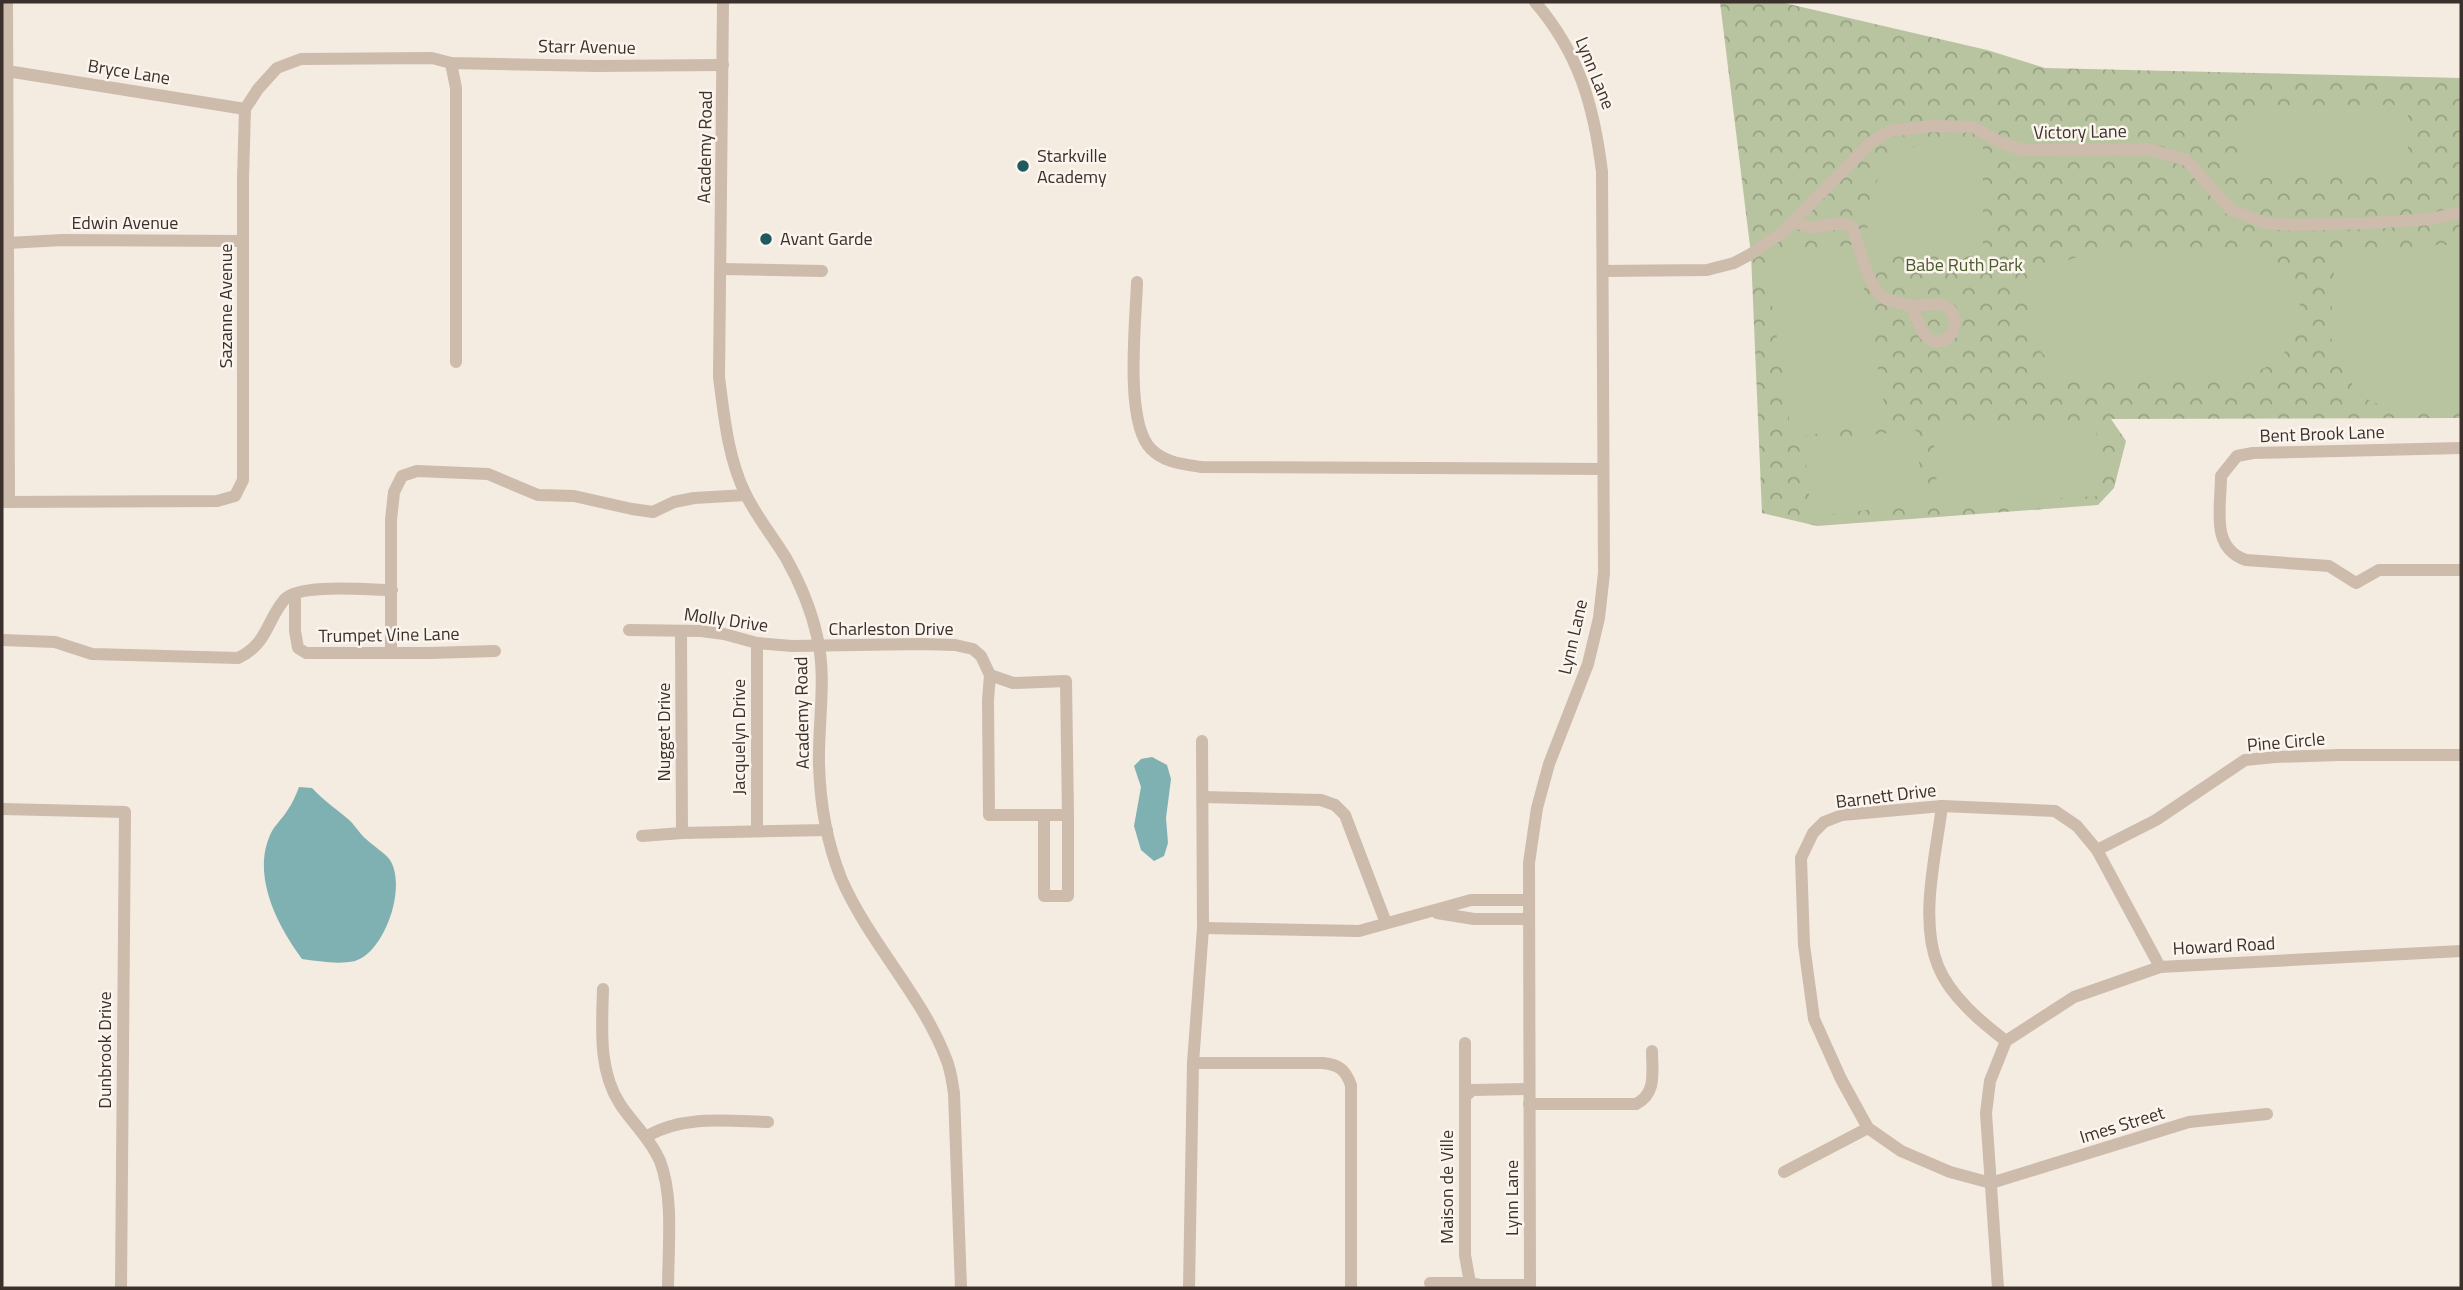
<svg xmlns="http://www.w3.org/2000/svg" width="2463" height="1290" font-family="'Titillium Web',sans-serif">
<defs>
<pattern id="forest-crowns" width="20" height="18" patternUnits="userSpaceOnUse" patternTransform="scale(1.75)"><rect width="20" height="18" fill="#b8c4a0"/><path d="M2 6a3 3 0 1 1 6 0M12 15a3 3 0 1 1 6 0" fill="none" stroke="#97a083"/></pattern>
</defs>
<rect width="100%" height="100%" fill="#f4ebe1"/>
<path fill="url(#forest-crowns)" d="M 1720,2 L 1780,2 L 1987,50 L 2045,68 L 2461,78 L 2461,418 L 2111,419 L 2126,441 L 2114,488 L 2098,505 L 1817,526 L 1762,513 L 1751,254 Z"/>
<g fill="#b8c4a0">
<path d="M 2408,105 L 2408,176 L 2241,178 L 2241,106 Z"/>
<path d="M 1967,137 L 1983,140 L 1983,247 L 1978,256 L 1869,256 C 1867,237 1866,215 1871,196 C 1878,166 1911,142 1940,139 C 1949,137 1958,138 1967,137 Z"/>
<path d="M 1856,244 L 1887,421 L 1792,438 L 1765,258 Z"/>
<path d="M 2437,245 L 2461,245 L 2461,407 L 2394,411 L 2367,399 L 2354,388 L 2330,336 L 2335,255 Z"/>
<path d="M 2243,253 C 2318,264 2319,355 2247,375 L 2044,379 L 2044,368 L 2056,366 C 2036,350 2028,336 2028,311 C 2028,284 2057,261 2081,256 C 2096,252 2114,254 2129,254 C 2167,254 2205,254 2243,253 Z"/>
<path d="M 2096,424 L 2100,496 L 1938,505 L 1933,428 Z"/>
<path d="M 1916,430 L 1923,503 L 1811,517 L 1804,442 Z"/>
</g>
<g fill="#7fb0b2">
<path d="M 1152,757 L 1167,765 L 1171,779 L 1166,818 L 1168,843 L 1164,856 L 1154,861 L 1141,850 L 1134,826 L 1141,787 L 1134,766 L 1141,759 Z"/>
<path d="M 299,787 L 312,788 C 324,801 335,808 348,819 C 355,825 359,833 366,839 C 373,846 384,852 390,860 C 407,887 385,952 355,961 C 338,965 318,961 302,959 C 277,925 251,875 271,833 C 275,825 282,819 287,811 C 292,804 296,795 299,787 Z"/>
</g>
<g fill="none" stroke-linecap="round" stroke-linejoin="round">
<g stroke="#cdbbac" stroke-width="12">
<path d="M 7,2 L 9,502"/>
<path d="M 723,2 L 719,377 C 724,416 728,459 746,495 C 757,517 773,537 786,558 C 800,583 811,609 817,636 C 827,676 818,723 819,764 C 820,801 827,843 841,878 C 869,943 923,996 947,1061 C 951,1071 952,1082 954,1093 L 961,1288"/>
<path d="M 451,63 L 456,88 L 456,362"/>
<path d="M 7,71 L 245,109"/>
<path d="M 1793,221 L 1811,228 L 1841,223 L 1852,227 C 1860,245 1867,287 1884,298 C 1891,302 1903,303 1911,306 L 1924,334 L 1933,342 L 1945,340 L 1953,332 L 1955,320 L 1951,310 L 1941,304 L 1911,306"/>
<path d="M 8,243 L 62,240 L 243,241"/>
<path d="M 721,269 L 822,271"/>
<path d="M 1603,271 L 1707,270 L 1734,263 L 1751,254 L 1783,232 L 1870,143 L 1889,131 L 1932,126 L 1973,127 L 2000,142 L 2022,150 L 2148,149 L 2186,160 L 2231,210 L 2266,223 L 2293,225 L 2370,223 L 2431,219 L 2461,212"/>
<path d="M 1137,282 C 1136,320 1124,422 1151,449 C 1165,463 1183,464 1201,467 L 1603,469"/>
<path d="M 2461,448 L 2253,453 L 2237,456 L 2221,476 C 2221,508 2210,548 2246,560 L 2329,566 L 2356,583 L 2379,570 L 2461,570"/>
<path d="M 2,502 L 217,501 L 235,496 L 243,480 L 243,179 L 245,109 L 258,89 L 277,68 L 301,59 L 432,58 L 451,63 L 597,66 L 723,65"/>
<path d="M 295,594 L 295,631 L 298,648 L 306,653 L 430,653 L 495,651"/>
<path d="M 629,630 L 701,631 L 724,634 L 757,643 L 792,646 L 921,644 L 955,645 L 973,649 L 981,656 L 990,675 L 988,700 L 989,815 L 1068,815 L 1066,681 L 1013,683 L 990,675"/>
<path d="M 681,631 L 682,833"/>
<path d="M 2,640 L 55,642 L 92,654 L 238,658 C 268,644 267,619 285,599 C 300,583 369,590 392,590"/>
<path d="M 757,643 L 757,831"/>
<path d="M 391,652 L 391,520 L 394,492 L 402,476 L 417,471 L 488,474 L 538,495 L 574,496 L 632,509 L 653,512 L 674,502 L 694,498 L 746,495"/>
<path d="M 1203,797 L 1321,800 L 1335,805 L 1345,815 L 1386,923"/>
<path d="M 1942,806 C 1936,855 1919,919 1938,966 C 1950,996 1981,1022 2006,1041"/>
<path d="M 2,809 L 125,812 L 121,1288"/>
<path d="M 1044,815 L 1044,896 L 1068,896 L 1068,815"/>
<path d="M 642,836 L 682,833 L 827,830"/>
<path d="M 2097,850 L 2156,820 L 2245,760 L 2275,757 L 2340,755 L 2461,755"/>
<path d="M 1437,913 L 1474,919 L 1528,919"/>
<path d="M 1203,928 L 1359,931 L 1471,900 L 1528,900"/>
<path d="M 2160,967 L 2097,850 L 2077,826 L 2055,811 L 1942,806 L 1842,815 L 1824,822 L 1813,833 L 1801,858 L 1804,945 L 1814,1019 L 1841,1079 L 1868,1128 L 1901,1151 L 1950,1172 L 1991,1183 L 2189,1122 L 2267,1114"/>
<path d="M 603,989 C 602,1028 598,1070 620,1104 C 633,1124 650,1138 660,1161 C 674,1197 668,1250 668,1288"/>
<path d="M 1465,1043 L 1465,1097"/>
<path d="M 1193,1063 L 1323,1063 C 1339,1065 1345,1069 1351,1085 L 1351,1288"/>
<path d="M 1529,1089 L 1472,1090 L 1465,1097 L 1465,1255 L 1470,1283 L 1480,1285 L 1530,1285"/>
<path d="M 1529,1104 L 1636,1104 C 1657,1094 1652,1072 1652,1051"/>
<path d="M 647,1136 C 684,1115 726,1121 768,1122"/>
<path d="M 1784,1172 L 1868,1128"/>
<path d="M 1430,1283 L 1470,1283"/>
<path d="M 1189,1288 L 1193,1063 L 1203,928 L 1202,741"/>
<path d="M 1530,1288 L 1529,863 L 1537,808 L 1549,764 L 1588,664 L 1599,618 L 1604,573 L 1602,172 C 1594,106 1579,53 1535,2"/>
<path d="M 1998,1288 L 1986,1113 L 1990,1081 L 2006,1041 L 2074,997 L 2160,967 L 2461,951"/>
</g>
</g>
<g fill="#1f5a5e" stroke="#fbf5ee" stroke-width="2.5">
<circle cx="1023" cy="166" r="7"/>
<circle cx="766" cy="239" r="7"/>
</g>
<g text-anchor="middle" stroke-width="5" stroke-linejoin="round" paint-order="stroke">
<g font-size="18" fill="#3b302b" stroke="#fbf5ee">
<text transform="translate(587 47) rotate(1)" y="6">Starr Avenue</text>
<text transform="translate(129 72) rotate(9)" y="6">Bryce Lane</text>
<text transform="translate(1595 73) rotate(68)" y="6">Lynn Lane</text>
<text transform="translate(2080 132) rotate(-1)" y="6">Victory Lane</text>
<text transform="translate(705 147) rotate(-89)" y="6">Academy Road</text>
<text x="125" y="229">Edwin Avenue</text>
<text transform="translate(226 306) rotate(-90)" y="6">Sazanne Avenue</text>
<text transform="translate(2322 434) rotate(-2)" y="6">Bent Brook Lane</text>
<text transform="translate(726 620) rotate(8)" y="6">Molly Drive</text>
<text x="891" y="635">Charleston Drive</text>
<text transform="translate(389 635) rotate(-1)" y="6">Trumpet Vine Lane</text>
<text transform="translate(1573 637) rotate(-77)" y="6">Lynn Lane</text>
<text transform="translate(802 713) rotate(-91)" y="6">Academy Road</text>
<text transform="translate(664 732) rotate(-90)" y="6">Nugget Drive</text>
<text transform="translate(739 737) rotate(-90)" y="6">Jacquelyn Drive</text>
<text transform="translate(2286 742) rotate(-5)" y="6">Pine Circle</text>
<text transform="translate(1886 796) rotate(-7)" y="6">Barnett Drive</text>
<text transform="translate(2224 946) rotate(-3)" y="6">Howard Road</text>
<text transform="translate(105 1050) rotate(-90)" y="6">Dunbrook Drive</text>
<text transform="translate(2122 1125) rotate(-17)" y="6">Imes Street</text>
<text transform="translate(1447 1187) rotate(-90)" y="6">Maison de Ville</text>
<text transform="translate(1512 1198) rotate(-90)" y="6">Lynn Lane</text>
</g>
<g font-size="18" fill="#3b302b" stroke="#fbf5ee" text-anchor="start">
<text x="1037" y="162">Starkville<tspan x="1037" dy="21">Academy</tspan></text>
<text x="780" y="245">Avant Garde</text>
</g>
<g font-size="18" fill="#4a5a2e" stroke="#fbf5ee">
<text x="1964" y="271">Babe Ruth Park</text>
</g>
</g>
<rect width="2463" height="1290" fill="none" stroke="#3b302b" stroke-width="7"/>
</svg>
